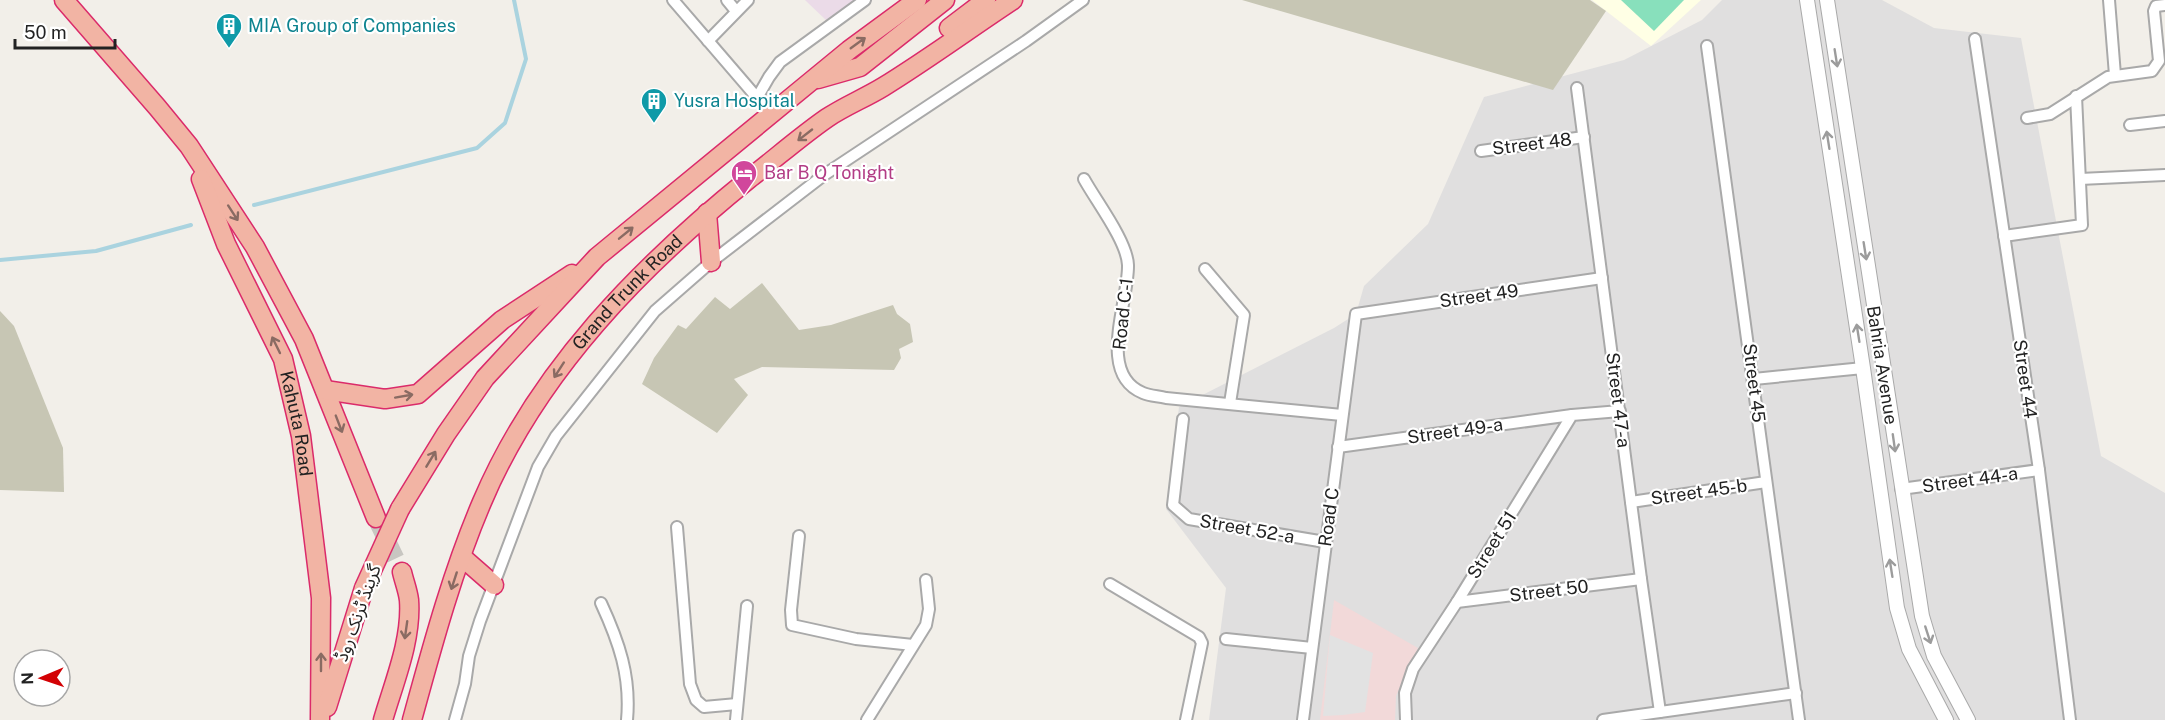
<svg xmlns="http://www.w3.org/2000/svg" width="2165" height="720" font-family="'Public Sans','Noto Sans Arabic',sans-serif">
<rect width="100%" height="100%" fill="#f2efe9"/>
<path fill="#e0dfdf" d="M 1722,0 L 1882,0 L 1934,28 L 2021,38 L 2101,456 L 2165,493 L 2165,720 L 1209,720 L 1226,588 L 1166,509 L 1179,407 L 1334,328 L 1356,314 L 1364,286 L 1428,224 L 1484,97 L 1624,60 L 1702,20 Z"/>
<path fill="#f2d9d9" d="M 1334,600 L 1418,648 L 1396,696 L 1395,720 L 1320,720 Z"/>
<path fill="#ebdbe8" d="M 805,0 L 859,0 L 827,21 Z"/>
<path fill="#ffffe5" d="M 1592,0 L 1701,0 L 1651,46 Z"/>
<g fill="#c7c6b4">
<path d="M 1242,0 L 1590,0 L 1606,11 L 1553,90 Z"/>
<path d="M 762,283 L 799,330 L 831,325 L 893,305 L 897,314 L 910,324 L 913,342 L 899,349 L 901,358 L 894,370 L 762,367 L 734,379 L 748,395 L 717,433 L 642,384 L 654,358 L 678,325 L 686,329 L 715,297 L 730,309 Z"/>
<path d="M 0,311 L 14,326 L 63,448 L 64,492 L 0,490 Z"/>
</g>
<path fill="#88e0bc" d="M 1621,0 L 1684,0 L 1654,31 Z"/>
<path fill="#e2e2e2" d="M 1330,635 L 1373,653 L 1365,712 L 1343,715 L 1323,716 Z"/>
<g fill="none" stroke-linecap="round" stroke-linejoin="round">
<g stroke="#aad3df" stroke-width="4">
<path d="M 254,205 L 477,148 L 505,123 L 526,59 L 514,0"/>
<path d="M 0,260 L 96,251 L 191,225"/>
</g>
<path stroke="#c8c6c1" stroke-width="18" stroke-dasharray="18 9" stroke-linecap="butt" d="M 376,518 L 402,572"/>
<g stroke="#a9a9a9" stroke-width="14">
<g id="minor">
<path d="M 673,0 L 771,114"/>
<path d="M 727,0 L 736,11"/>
<path d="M 2109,0 L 2115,75"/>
<path d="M 1975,39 L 2039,470 L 2070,720"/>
<path d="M 708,41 L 748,0"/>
<path d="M 1707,46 L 1799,720"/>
<path d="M 1577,88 L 1641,579 L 1660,712"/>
<path d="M 757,98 L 769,77 L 780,62 L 865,0"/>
<path d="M 2027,118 L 2050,114 L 2108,77 L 2152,71 L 2159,61 L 2154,11 L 2156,6 L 2165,5"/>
<path d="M 2130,125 L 2165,121"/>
<path d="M 1481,151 L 1584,137"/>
<path d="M 1084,179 C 1096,201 1127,241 1128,265 C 1129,301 1096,374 1143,393 C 1150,396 1158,396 1166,398 L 1342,415"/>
<path d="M 2080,179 L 2165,175"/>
<path d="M 2004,236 L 2082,225 L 2076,96"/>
<path d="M 1205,269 L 1244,315 L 1230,403"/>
<path d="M 1754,379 L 1863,368"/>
<path d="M 1183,419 L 1173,505 L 1189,519 L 1325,542"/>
<path d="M 1338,447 L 1572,415"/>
<path d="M 1901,489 L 2039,470"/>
<path d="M 1631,502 L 1766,482"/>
<path d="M 677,527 L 690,684 L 696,700 L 704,707 L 737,704"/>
<path d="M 799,536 L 791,610 L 792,625 L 856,639 L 913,645"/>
<path d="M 1110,584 L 1199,637 L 1202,643 L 1186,720"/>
<path d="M 1457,602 L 1641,579"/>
<path d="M 601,603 C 619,642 631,676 627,720"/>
<path d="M 1226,639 L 1312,648"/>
<path d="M 455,720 L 465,684 L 469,656 L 480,621 L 538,467 L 556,436 L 655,311 L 711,262 L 824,175 L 1026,41 L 1083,0"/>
<path d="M 736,720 L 747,606"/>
<path d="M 867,720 L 926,625 L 929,609 L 926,580"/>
<path d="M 1303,720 L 1356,314 L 1602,278"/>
<path d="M 1406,720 L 1405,693 L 1413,669 L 1457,602 L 1572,415 L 1620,411"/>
<path d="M 1603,720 L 1796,693"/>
</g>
</g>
<g stroke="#a9a9a9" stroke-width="16">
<g id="tertiary">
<path d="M 1807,0 L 1863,368 L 1897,608 L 1909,649 L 1946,720"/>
<path d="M 1827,0 L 1922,616 L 1934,656 L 1968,720"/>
</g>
</g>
<g stroke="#db2b6a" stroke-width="21">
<g id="trunk">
<path d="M 64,0 L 157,107 L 189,146 L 255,247 L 304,339 L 376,518"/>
<path d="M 949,28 L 986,0"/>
<path d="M 818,79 L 860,67 L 945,0"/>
<path id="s1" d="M 201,179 L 226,244 L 283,359 L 301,436 L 321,598 L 320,720"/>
<path d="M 707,213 L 711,262"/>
<path d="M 325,390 L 385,399 L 418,394 L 502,320 L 572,274"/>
<path d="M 400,509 L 446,434 L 485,378 L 597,257 L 849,50 L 917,0"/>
<path d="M 462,557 L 494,585"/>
<path d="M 327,707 L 364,588"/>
<path d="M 383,720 C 394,682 412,640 409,600 C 408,591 404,581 402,572"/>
<path id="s2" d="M 412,720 C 432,647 452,572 482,502 C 538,370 641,266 750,178 C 776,158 801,136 827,118 C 845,106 865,98 883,87 C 927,60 969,29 1013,0"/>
</g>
</g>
<use href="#minor" stroke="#fff" stroke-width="10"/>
<use href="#tertiary" stroke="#fff" stroke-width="14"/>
<use href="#trunk" stroke="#f2b4a4" stroke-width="18"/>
<g stroke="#db2b6a" stroke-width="21" stroke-linecap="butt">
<path id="trunk-bridge" d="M 364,588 L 400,509"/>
</g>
<use href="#trunk-bridge" stroke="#f2b4a4" stroke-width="18"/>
</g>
<defs><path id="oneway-shaft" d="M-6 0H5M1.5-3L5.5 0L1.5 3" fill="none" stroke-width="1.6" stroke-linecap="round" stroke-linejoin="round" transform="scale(1.5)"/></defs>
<g stroke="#8a6b63">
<use href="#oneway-shaft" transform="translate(858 43) rotate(-36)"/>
<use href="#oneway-shaft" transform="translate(805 135) rotate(142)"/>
<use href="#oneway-shaft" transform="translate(233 213) rotate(57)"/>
<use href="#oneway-shaft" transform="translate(626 233) rotate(-39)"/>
<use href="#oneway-shaft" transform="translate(276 345) rotate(-116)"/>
<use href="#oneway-shaft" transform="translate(559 370) rotate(123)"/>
<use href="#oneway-shaft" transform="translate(404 396) rotate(-10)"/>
<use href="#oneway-shaft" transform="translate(339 424) rotate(69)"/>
<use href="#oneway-shaft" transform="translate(431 459) rotate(-59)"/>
<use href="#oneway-shaft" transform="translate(454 581) rotate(108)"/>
<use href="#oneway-shaft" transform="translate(406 630) rotate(98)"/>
<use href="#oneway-shaft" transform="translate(321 662) rotate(-90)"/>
</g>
<g stroke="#9c9c9c">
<use href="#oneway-shaft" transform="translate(1836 58) rotate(81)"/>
<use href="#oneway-shaft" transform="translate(1828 140) rotate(-99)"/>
<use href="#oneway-shaft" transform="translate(1865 251) rotate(81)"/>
<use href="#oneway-shaft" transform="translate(1858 333) rotate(-99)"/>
<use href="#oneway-shaft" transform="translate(1894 443) rotate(82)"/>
<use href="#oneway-shaft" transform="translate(1891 568) rotate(-99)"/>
<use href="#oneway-shaft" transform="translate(1928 635) rotate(72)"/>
</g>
<defs>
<g id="building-pin" transform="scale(1.35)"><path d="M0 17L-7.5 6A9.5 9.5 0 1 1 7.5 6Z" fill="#0f9aa8" stroke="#fff"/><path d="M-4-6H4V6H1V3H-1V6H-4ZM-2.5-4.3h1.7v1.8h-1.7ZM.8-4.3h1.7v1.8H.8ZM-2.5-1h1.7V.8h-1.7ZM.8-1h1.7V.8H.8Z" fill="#fff"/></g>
<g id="hotel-pin" transform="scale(1.35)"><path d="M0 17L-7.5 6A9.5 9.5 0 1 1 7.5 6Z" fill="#d1479c" stroke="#fff"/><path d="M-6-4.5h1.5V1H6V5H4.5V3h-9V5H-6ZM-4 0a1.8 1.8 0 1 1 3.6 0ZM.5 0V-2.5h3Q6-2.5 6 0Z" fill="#fff"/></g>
</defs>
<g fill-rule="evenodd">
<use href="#building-pin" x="229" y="26"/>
<use href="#building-pin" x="654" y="101"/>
<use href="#hotel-pin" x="744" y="173"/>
</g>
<g text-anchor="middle" stroke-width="4.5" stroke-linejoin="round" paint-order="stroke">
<g font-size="18" fill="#0d838f" stroke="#fff" text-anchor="start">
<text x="248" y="32">MIA Group of Companies</text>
<text x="674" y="107">Yusra Hospital</text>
</g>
<g font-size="18" fill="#222" stroke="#fff">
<text transform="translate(1532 144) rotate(-7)" y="6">Street 48</text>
<text dy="6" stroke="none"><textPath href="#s2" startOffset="486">Grand Trunk Road</textPath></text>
<text transform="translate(1479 296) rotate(-8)" y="6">Street 49</text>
<text transform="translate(1123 314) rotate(-84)" y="6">Road C-1</text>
<text transform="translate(1882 365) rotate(81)" y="6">Bahria Avenue</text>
<text transform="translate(2025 379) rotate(82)" y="6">Street 44</text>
<text transform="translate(1754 383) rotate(83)" y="6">Street 45</text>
<text transform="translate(1618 400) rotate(83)" y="6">Street 47-a</text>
<text dy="6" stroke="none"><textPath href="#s1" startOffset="264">Kahuta Road</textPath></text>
<text transform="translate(1455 431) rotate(-8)" y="6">Street 49-a</text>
<text transform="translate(1970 480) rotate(-8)" y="6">Street 44-a</text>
<text transform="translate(1699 492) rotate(-8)" y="6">Street 45-b</text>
<text transform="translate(1329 517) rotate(-82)" y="6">Road C</text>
<text transform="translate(1247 529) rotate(10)" y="6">Street 52-a</text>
<text transform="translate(1492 545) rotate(-58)" y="6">Street 51</text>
<text transform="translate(1549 591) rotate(-7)" y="6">Street 50</text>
<text transform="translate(358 613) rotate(-70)" y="6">گرینڈ ٹرنک روڈ</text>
</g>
<g font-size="18" fill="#b23c85" stroke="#fff" text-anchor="start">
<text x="764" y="179">Bar B Q Tonight</text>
</g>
</g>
<g transform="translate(42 678) rotate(268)"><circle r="28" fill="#ffffff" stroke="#a7a7a7" stroke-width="1.5"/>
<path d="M0-4.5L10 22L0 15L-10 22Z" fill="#d30104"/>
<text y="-9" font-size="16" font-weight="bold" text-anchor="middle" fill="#222222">N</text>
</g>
<path d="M15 39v9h100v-9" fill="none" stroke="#222222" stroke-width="3"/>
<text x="24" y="39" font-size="18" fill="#222222" stroke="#ffffff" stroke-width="4.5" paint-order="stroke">50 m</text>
</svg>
